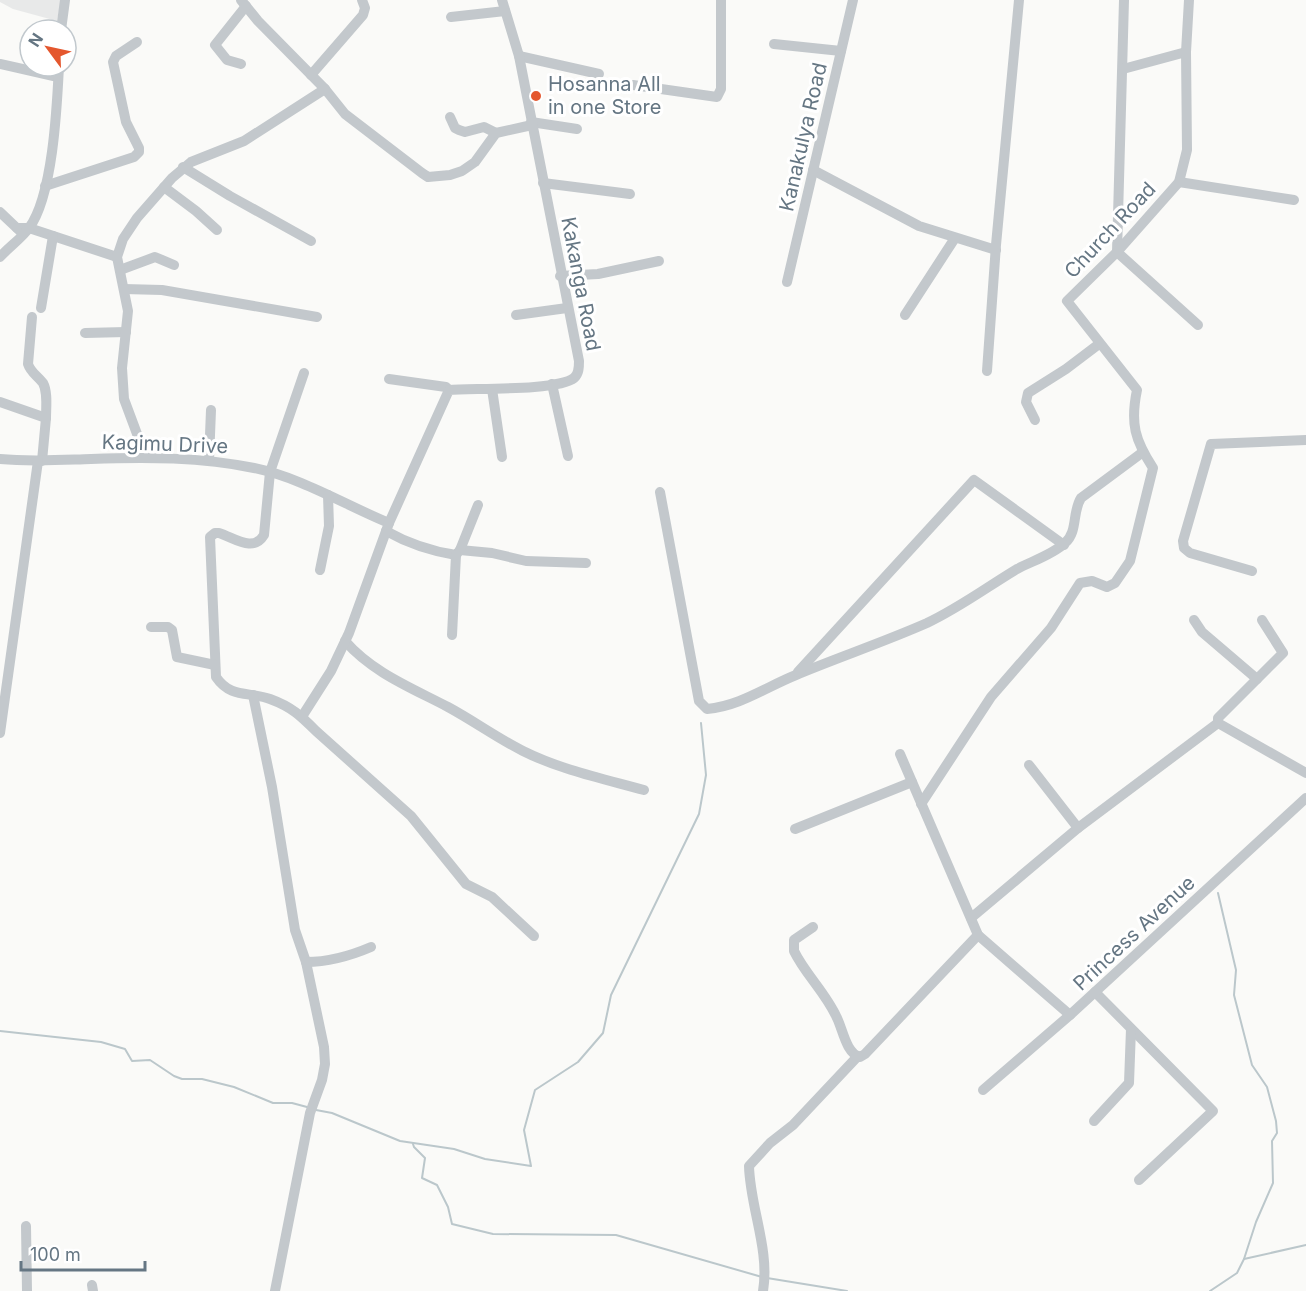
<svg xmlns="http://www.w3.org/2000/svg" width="1306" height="1291" font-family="Inter,sans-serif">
<rect width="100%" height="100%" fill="#fafaf8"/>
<path fill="#e8e9e9" d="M 0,0 L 61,0 L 57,21 L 13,9 L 0,2 Z"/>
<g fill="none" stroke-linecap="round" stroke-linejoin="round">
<g stroke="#bbc7cb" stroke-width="2">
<path d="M 1218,893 L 1236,970 L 1234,995 L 1252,1065 L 1267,1087 L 1276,1121 L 1277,1133 L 1272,1141 L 1273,1183 L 1256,1222 L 1244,1259"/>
<path d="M 0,1031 L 101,1042 L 125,1049 L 132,1061 L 150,1060 L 174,1076 L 182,1079 L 202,1079 L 234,1087 L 273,1103 L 292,1103 L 307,1107"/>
<path d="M 316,1110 L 332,1113 L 400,1141 L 454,1149 L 485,1159 L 531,1166 L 524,1130 L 535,1090 L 578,1062 L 603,1033 L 611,995 L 699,814 L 706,775 L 701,723"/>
<path d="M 413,1144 L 414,1147 L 425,1158 L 422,1178 L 437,1185 L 448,1207 L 452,1224 L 493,1234 L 616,1235 L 762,1277"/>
<path d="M 767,1278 L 847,1291"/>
<path d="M 1210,1291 L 1237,1273 L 1244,1259 L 1306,1245"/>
</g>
<g stroke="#c3c8cc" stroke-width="10">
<path d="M 241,0 L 258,21 L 325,89 L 345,114 L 422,173 L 428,177 L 450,175 L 462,171 L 475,162 L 496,133 L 532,125"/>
<path d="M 1124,0 L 1117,252 L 1198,325"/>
<path d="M 451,17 L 505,11"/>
<path d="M 61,30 L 65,0"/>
<path d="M 774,44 L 841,51"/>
<path d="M 519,56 L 599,74"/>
<path d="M 0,64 L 58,77"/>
<path d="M 241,64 L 227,60 L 215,45 L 246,6"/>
<path d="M 1123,69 L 1186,52"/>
<path d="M 311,75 L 363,15 L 365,8 L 362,0"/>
<path d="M 633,85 L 717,97 L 721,89 L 721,0"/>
<path d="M 450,117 L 455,128 L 459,130 L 465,132 L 484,127 L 496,133"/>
<path d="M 531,122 L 577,129"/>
<path d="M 183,167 L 230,196 L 311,241"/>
<path d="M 813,170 L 919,226 L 996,250"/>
<path d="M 1179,182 L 1294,200"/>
<path d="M 543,183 L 630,194"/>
<path d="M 45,186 L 134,157 L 139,152 L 139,148 L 126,122 L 113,62 L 116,56 L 137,42"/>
<path d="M 164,187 L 196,211 L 217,230"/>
<path d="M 0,212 L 21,232"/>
<path d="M 17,228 L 29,228 L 117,257"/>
<path d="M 0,257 C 9,247 22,238 29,228 C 53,196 57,106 59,66"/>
<path d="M 120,270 L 155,257 L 174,265"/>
<path d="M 560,276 L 598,274 L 659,261"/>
<path d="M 787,282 L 853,0"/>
<path d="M 124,289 L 162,290 L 317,317"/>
<path d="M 41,308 L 53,236"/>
<path d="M 516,315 L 567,308"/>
<path d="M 905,315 L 955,238"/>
<path d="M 32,317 L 28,364 C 31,373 37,375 43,383 C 48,392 46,408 46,418"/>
<path d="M 85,333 L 126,332"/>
<path d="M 987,371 L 996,245 L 1019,0"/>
<path d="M 304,373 L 270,472 L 264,535 C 253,553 235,538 219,533 L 215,533 L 210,537 L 216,677 C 231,699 249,691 270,699 C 292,707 301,716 316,731 L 411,816 L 466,884 L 492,897 L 534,936"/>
<path d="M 389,379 L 446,387 L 449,390"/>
<path d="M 552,384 L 568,456"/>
<path d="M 492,389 L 502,457"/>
<path d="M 0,402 L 46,418 L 42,461"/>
<path d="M 1035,420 L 1026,402 L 1028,393 L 1066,369 L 1099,344"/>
<path d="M 146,458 L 124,399 L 122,368 L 128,311 L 117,257 L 123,239 L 137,218 L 172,178 L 191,162 L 244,141 L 325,89"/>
<path d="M 0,459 C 31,462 60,460 91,459 C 146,457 201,457 254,468 C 302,478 345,505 389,523"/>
<path d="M 209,460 L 211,410"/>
<path d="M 660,492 L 699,701 L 707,709 C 740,706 766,687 796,675 C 839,657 884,642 927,623 C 959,608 987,587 1017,569 C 1032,561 1052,555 1065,543 C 1078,532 1072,512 1081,498 L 1143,452"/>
<path d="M 386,531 C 409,544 430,551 456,555 L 460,550 L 492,553 L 526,561 L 586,563"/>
<path d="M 460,550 L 478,505"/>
<path d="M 320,570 L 329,526 L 328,495"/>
<path d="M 1252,571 L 1190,553 L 1184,548 L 1183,541 L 1211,444 L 1306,440"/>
<path d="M 1194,620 L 1202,632 L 1257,679"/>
<path d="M 151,627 L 168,627 L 172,630 L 177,657 L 215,665"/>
<path d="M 452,635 L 456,555"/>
<path d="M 345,641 C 373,673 412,688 448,707 C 474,721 497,738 523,751 C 561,770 604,779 644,790"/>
<path d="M 798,672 L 974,480 L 1064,545"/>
<path d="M 253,695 L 272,787 L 295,930 L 306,962 C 330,962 350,956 371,947"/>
<path d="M 303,715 L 331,671 L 349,633 L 389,523 L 449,390 C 472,388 558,391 574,378 C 579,374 579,367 579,361 L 519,56 L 502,0"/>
<path d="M 1218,723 L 1306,773"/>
<path d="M 0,733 L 38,461"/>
<path d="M 900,754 L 978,935 L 1070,1015"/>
<path d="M 1029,765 L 1078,828"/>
<path d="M 921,804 L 991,697 L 1051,628 L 1080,583 L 1092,581 L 1107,587 L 1115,583 L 1130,561 L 1153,468 C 1135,440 1130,424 1137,390 L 1067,301 L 1117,252 L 1179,182 L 1187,150 L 1186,52 L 1189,0"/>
<path d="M 795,829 L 912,782"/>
<path d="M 971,918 L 1078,828 L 1218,723 L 1218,718 L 1283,653 L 1262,620"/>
<path d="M 813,927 L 794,940 L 794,951 C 805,974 826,993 837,1018 C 843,1030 846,1053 860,1057 L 865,1054 L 978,935"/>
<path d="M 1095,992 L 1213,1111 L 1139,1180"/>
<path d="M 983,1090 L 1070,1015 L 1306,798"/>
<path d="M 1094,1121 L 1129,1083 L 1131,1029"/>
<path d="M 26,1226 L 27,1291"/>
<path d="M 92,1285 L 93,1291"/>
<path d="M 275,1291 L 310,1113 L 322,1080 L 325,1064 L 324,1047 L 306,962"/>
<path d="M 763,1291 C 770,1250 750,1207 749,1166 L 770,1143 L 793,1125 L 858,1056"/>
</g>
</g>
<circle fill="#e4572e" stroke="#fff" stroke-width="2" cx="536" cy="96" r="6"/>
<g text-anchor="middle" stroke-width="6" stroke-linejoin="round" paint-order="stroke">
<g font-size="20" fill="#657683" stroke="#fff" text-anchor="start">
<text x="548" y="91">Hosanna All<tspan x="548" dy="23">in one Store</tspan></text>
</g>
<g font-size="20" fill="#657683" stroke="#fff">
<text transform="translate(803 137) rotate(-77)" y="7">Kanakulya Road</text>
<text transform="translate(1110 230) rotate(-47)" y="7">Church Road</text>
<text transform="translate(581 284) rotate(79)" y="7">Kakanga Road</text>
<text transform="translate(165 444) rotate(2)" y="7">Kagimu Drive</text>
<text transform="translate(1134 933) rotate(-43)" y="7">Princess Avenue</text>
</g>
</g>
<g transform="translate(48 48) rotate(303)"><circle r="28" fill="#ffffff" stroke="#c1c8cd" stroke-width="1.5"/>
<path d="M0-4.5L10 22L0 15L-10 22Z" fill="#e4572e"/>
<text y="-9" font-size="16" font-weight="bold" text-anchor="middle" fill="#657683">N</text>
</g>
<path d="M21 1261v9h124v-9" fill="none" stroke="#657683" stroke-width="3"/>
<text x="30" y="1261" font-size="18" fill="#657683" stroke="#ffffff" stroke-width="4.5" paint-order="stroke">100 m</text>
</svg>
